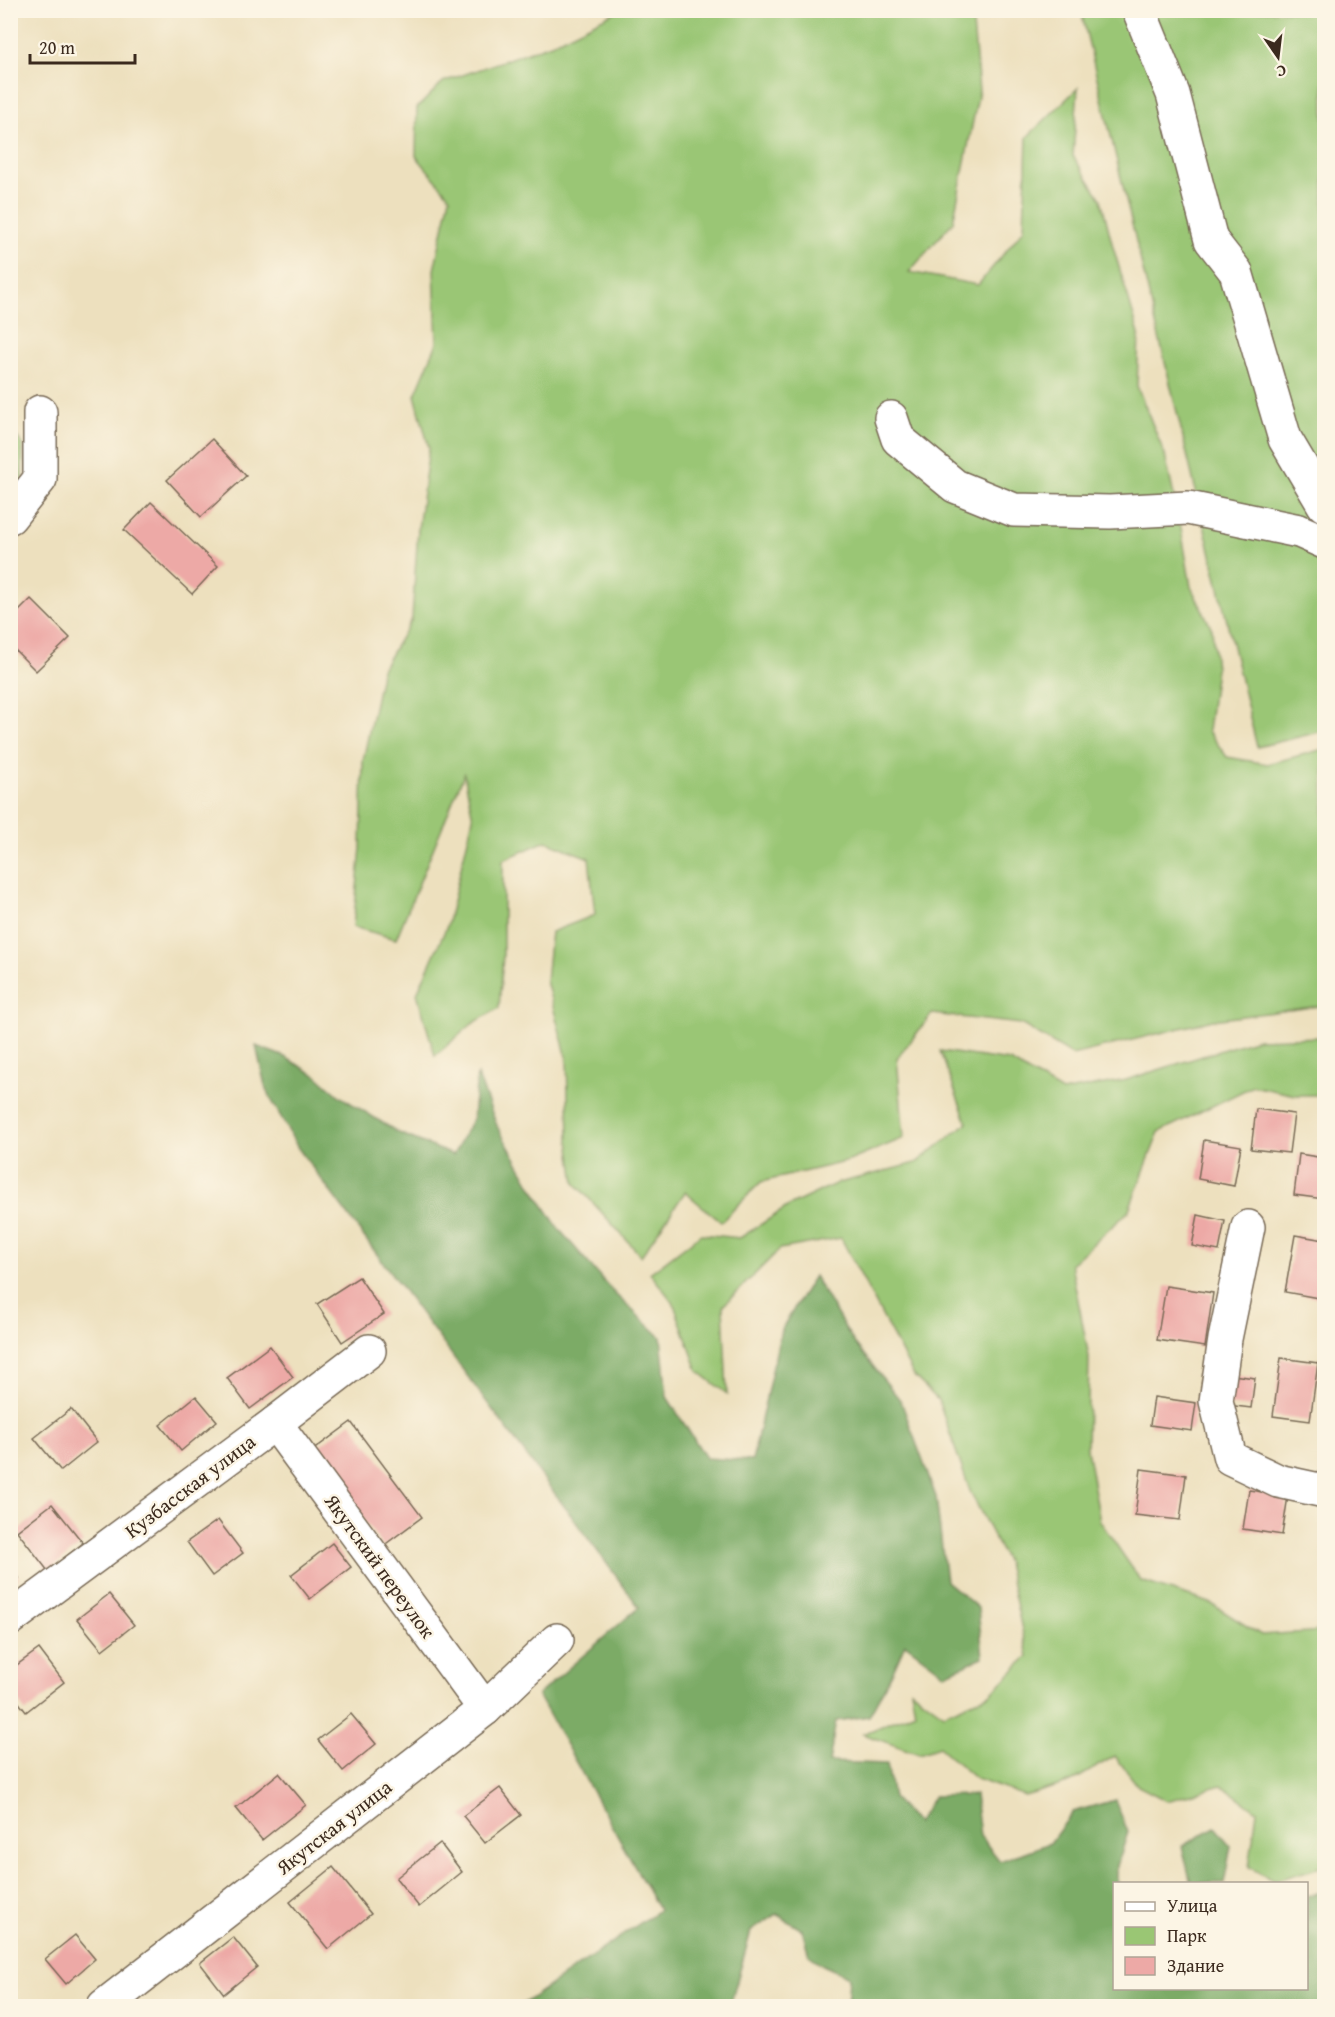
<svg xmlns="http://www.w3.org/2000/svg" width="1335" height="2017" font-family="'Gentium Book Plus',serif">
<rect width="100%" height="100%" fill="#fcf5e5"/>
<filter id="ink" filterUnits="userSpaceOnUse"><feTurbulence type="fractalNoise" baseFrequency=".0167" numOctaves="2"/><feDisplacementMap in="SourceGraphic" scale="12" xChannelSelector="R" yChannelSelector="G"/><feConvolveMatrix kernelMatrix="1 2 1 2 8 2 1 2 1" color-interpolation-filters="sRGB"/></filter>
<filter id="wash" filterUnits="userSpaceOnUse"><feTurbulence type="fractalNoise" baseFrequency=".008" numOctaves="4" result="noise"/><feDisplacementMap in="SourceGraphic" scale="24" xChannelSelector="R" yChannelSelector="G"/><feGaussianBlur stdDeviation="1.35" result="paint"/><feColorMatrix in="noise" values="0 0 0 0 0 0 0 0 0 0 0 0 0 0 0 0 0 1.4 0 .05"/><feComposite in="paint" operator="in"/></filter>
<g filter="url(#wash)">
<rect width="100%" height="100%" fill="#ede0be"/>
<g fill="#9ac674" stroke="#6a7849" stroke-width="1.5">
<path d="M 617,11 L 978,11 L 973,24 L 979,91 L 953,222 L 909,272 L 978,285 L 1024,229 L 1027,137 L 1078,88 L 1073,156 L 1101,199 L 1113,247 L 1139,334 L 1137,386 L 1165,455 L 1181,528 L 1191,587 L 1212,629 L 1216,669 L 1208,731 L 1227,757 L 1268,764 L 1324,749 L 1324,1004 L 1320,1006 L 1213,1020 L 1072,1055 L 1021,1024 L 932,1014 L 897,1058 L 904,1138 L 849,1161 L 761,1182 L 721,1222 L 685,1192 L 641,1256 L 575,1183 L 569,1140 L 567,1058 L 546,981 L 551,932 L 595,915 L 589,858 L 546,841 L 503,860 L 503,955 L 499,1008 L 472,1024 L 435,1056 L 417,993 L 447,926 L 473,818 L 464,774 L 396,939 L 353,927 L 361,848 L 363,761 L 382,669 L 412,619 L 418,529 L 429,448 L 415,395 L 437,343 L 434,270 L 450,197 L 416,156 L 417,108 L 443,82 L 551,44 Z"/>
<path d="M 1081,11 L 1324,11 L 1324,731 L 1257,747 Z"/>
<path d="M 10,428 L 23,445 L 22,479 L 10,495 Z"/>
<path d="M 1324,1037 L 1324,1095 L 1295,1095 L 1253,1086 L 1159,1132 L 1128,1212 L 1071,1264 L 1089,1357 L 1087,1449 L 1100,1521 L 1141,1581 L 1210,1603 L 1261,1635 L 1324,1631 L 1324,1866 L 1274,1881 L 1249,1867 L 1257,1811 L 1221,1785 L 1167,1801 L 1138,1786 L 1115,1756 L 1071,1782 L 1025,1796 L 976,1779 L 939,1747 L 919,1754 L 863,1734 L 915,1712 L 911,1690 L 944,1714 L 990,1694 L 1028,1656 L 1007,1563 L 970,1491 L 938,1400 L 914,1376 L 841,1238 L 780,1249 L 723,1306 L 727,1394 L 698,1371 L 673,1302 L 650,1273 L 701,1234 L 740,1238 L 789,1206 L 835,1184 L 916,1163 L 967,1123 L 940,1051 L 1010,1061 L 1062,1092 L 1126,1080 L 1257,1039 Z"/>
</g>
<g fill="#7bab66" stroke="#5b6a42" stroke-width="1.5">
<path d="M 256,1046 L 285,1057 L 317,1076 L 341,1097 L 399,1133 L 453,1155 L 473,1118 L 477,1074 L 498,1128 L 533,1189 L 559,1229 L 615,1294 L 661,1337 L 667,1397 L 706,1458 L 752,1461 L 781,1330 L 814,1276 L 853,1341 L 901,1401 L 936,1497 L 946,1581 L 978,1608 L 983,1657 L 945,1674 L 905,1644 L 893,1671 L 869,1716 L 836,1721 L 829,1762 L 887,1764 L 893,1798 L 917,1823 L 934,1796 L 975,1795 L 980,1836 L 1000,1861 L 1050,1843 L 1073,1812 L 1115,1800 L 1128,1832 L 1117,1866 L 1117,1883 L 1114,1884 L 1114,1988 L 1306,1988 L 1307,1896 L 1324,1891 L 1324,2006 L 847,2006 L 849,1977 L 823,1965 L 809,1955 L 802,1930 L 777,1914 L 751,1931 L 730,2006 L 520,2006 L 659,1910 L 538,1695 L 639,1607 L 298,1148 L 266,1090 Z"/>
<path d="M 1215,1827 L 1231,1846 L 1224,1883 L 1191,1883 L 1182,1846 Z"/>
</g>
<g id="blocks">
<g fill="#eda9a6">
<path d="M 212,439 L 246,476 L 201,517 L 167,480 Z"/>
<path d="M 151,502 L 218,566 L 192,594 L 124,530 Z"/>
<path d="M 31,599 L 70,638 L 36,671 L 10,645 L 10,620 Z"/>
<path d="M 1256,1109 L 1294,1114 L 1289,1153 L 1251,1149 Z"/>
<path d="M 1204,1140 L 1241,1146 L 1234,1186 L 1198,1179 Z"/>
<path d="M 1299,1154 L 1324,1158 L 1324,1199 L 1294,1195 Z"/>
<path d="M 1198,1215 L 1225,1221 L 1219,1251 L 1192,1246 Z"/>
<path d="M 1295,1235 L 1324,1240 L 1324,1299 L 1285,1292 Z"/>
<path d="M 359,1277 L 384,1314 L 342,1342 L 317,1304 Z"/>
<path d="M 1166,1286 L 1213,1293 L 1205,1347 L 1157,1340 Z"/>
<path d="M 270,1346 L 293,1377 L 250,1409 L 227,1378 Z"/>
<path d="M 1281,1358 L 1318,1363 L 1310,1421 L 1273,1416 Z"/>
<path d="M 1232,1375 L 1255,1378 L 1251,1408 L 1227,1405 Z"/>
<path d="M 196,1396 L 217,1421 L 181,1451 L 160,1425 Z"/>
<path d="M 1154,1397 L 1196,1403 L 1192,1431 L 1150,1425 Z"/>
<path d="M 71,1409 L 97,1442 L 61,1471 L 34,1438 Z"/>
<path d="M 351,1422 L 422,1517 L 383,1546 L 312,1451 Z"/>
<path d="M 1141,1469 L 1186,1475 L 1180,1520 L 1135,1515 Z"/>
<path d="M 1249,1490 L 1288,1496 L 1282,1535 L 1243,1529 Z"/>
<path d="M 52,1504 L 83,1543 L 48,1571 L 17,1531 Z"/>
<path d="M 218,1520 L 243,1553 L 212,1576 L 187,1542 Z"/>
<path d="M 332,1543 L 351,1567 L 310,1599 L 291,1575 Z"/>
<path d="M 10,1566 L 19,1578 L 10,1584 Z"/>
<path d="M 109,1594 L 134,1625 L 102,1650 L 77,1619 Z"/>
<path d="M 39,1649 L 64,1682 L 26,1712 L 10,1691 L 10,1670 Z"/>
<path d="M 351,1714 L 376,1744 L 343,1771 L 318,1740 Z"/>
<path d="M 279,1773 L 306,1805 L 262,1840 L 236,1808 Z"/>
<path d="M 500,1788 L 521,1815 L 485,1843 L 463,1816 Z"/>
<path d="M 440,1843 L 462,1872 L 419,1907 L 396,1878 Z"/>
<path d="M 333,1867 L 371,1914 L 328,1949 L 290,1902 Z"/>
<path d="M 75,1935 L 95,1959 L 66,1984 L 45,1959 Z"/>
<path d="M 233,1937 L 257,1967 L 224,1994 L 200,1963 Z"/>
</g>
</g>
</g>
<g filter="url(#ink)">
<use href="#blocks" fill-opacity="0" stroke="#796a56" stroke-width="1.5"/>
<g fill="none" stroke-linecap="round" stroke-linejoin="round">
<g stroke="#796a56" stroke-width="36">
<g id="minor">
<path d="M 1139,10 L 1173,94 L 1211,240 L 1236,272 L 1285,439 L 1324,505"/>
<path d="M 891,418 L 898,439 L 955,486 L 1014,510 L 1110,512 L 1188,508 L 1299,531 L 1324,542"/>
<path d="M 10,517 L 40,479 L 40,412"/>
<path d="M 1248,1227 L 1225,1339 L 1216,1401 L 1230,1458 L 1278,1481 L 1324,1491"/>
<path d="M 275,1423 L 485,1709"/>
<path d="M 10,1619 L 275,1423 L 369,1351"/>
<path d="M 104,2006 L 485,1709 L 557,1640"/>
</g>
</g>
<use href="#minor" stroke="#fff" stroke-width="33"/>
</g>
</g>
<g text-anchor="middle" stroke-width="5" stroke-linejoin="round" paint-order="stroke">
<g font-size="20" fill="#3b2a1e" stroke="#fcf5e5">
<text transform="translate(190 1486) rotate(-37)" y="7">Кузбасская улица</text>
<text transform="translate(380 1566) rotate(54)" y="7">Якутский переулок</text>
<text transform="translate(334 1827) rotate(-38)" y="7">Якутская улица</text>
</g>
</g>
<rect width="1335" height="2017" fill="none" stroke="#fcf5e5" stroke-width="36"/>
<rect x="1113" y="1882" width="195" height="108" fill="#fcf5e5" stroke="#afa495" stroke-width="1.5"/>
<rect x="1125" y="1902" width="30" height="9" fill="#ffffff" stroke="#afa495" stroke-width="1.5"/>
<text x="1167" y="1912" font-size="18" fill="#3b2a1e">Улица</text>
<rect x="1125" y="1927" width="30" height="18" fill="#9ac674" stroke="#afa495" stroke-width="1.5"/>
<text x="1167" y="1942" font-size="18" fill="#3b2a1e">Парк</text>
<rect x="1125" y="1957" width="30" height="18" fill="#eda9a6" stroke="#afa495" stroke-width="1.5"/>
<text x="1167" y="1972" font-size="18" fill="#3b2a1e">Здание</text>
<g transform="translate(1278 57) rotate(166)" stroke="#fcf5e5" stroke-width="4.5" paint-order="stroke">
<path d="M0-4.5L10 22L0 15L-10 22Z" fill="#3b2a1e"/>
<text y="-9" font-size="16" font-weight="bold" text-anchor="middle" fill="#3b2a1e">С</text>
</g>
<path d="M30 54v9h105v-9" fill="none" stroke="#3b2a1e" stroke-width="3"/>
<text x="39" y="54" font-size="18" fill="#3b2a1e" stroke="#fcf5e5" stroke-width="4.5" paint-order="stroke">20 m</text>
</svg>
